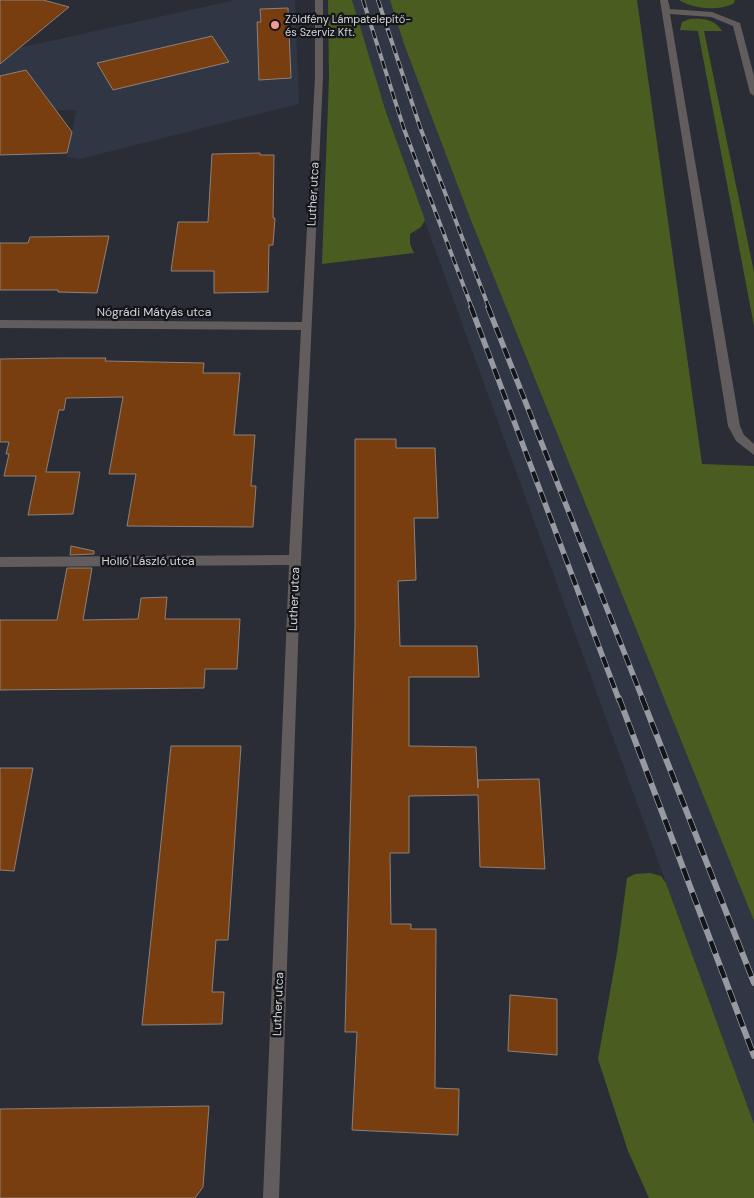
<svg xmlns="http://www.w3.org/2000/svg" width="754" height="1198" font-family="'DM Sans',sans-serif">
<rect width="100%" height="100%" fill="#2a2d35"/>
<g fill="#303644">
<path d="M 235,0 L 295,0 L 299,104 L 80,159 L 67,157 L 76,110 L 18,111 L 0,81 L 0,52 Z"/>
<path d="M 352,0 L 390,0 L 404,44 L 470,218 L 754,921 L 754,1124 L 409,178 L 364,46 Z"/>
</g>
<g fill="#495d21">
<path d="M 328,0 L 352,0 L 385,109 L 425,220 L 421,227 L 410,234 L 410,244 L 414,253 L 322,264 L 329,78 Z"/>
<path d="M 390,0 L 637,0 L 702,464 L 754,466 L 754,921 L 470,218 L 404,44 Z"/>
<path d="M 679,0 L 734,0 L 735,1 L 733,4 C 718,11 693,9 679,0 Z"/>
<path d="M 690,19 C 702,18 715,19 722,31 L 704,31 L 754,272 L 754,326 L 698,31 L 680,30 L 682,22 Z"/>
<path d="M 650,873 L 661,876 L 666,883 L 754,1124 L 754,1198 L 649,1198 L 628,1151 L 598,1059 L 617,953 L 627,878 L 635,874 Z"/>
</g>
<g fill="#793e0f" stroke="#8b817b">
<path d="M 0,0 L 43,0 L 69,7 L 0,64 Z"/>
<path d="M 288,8 L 291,78 L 259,80 L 257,22 L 261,22 L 260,9 Z"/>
<path d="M 212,36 L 229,62 L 113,90 L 97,63 Z"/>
<path d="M 26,70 L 72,132 L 67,153 L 0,155 L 0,76 Z"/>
<path d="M 260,153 L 260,155 L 274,155 L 273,218 L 275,218 L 273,245 L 269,245 L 268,292 L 214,293 L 214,271 L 171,271 L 178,222 L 208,222 L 212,154 Z"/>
<path d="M 109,236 L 97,293 L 58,292 L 58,290 L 0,290 L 0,243 L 28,243 L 30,237 Z"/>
<path d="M 61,358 L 106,358 L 105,361 L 204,363 L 203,373 L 240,373 L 234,435 L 255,435 L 251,486 L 256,486 L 253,527 L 127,526 L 136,474 L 109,474 L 123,397 L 66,398 L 64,410 L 59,410 L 46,472 L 80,472 L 73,514 L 28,515 L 36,476 L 4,476 L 9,454 L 6,454 L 9,442 L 0,442 L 0,359 Z"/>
<path d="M 355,439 L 396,439 L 396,448 L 435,448 L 438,518 L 414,518 L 416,580 L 398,581 L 400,646 L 477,646 L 479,677 L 409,677 L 409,746 L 476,747 L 478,788 L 478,780 L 539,779 L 545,869 L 480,867 L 478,795 L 409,796 L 409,853 L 390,853 L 391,924 L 411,924 L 411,929 L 436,929 L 435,1088 L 459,1089 L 458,1135 L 352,1130 L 357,1032 L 345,1032 L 355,625 Z"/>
<path d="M 71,546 L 94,551 L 94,554 L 70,555 Z"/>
<path d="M 67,568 L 92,568 L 83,620 L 138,619 L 141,598 L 167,597 L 165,619 L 240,619 L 237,669 L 205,669 L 204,688 L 0,690 L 0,620 L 57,620 Z"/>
<path d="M 171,746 L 241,746 L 228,940 L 216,940 L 212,992 L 224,992 L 222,1024 L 142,1025 Z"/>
<path d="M 0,768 L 33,768 L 14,871 L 0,870 Z"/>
<path d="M 510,995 L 557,999 L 557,1055 L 508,1051 Z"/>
<path d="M 209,1106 L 203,1187 L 195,1198 L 0,1198 L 0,1109 Z"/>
</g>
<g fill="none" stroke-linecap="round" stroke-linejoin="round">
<g fill="#625c5c" fill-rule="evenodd">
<path d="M 315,0 L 323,0 L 323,77 L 301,560 L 279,1198 L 263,1198 L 289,565 L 0,567 L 0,557 L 289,555 L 301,330 L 0,328 L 0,320 L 302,322 L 315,77 Z"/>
<path d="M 660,0 L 668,0 L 670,9 L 712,12 L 740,23 L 754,76 L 754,96 L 750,93 L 733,26 L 711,17 L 670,14 L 740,426 L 744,435 L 754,444 L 754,455 L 736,441 L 728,426 Z"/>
</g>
<g stroke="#989aa1" stroke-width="4">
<g id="rail-far2">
<path d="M 363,0 L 404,129 L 472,308"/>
<path d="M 378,0 L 420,127 L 489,308"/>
</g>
</g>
<g stroke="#989aa1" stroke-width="5.5">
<g id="rail-far1">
<path d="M 471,307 L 619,700"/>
<path d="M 488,307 L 643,700"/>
</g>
</g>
<g stroke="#989aa1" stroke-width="6">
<g id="rail">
<path d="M 619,698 L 754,1056"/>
<path d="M 642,698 L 754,983"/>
</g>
</g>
<use href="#rail-far2" stroke="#141519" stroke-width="2.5" stroke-dasharray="8" stroke-linecap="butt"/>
<use href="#rail-far1" stroke="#141519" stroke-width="4" stroke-dasharray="11" stroke-linecap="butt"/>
<use href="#rail" stroke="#141519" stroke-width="4.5" stroke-dasharray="13" stroke-linecap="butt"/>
</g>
<circle fill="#f59c92" stroke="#141519" stroke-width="2" cx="275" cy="25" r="5"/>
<g text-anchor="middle" stroke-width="4.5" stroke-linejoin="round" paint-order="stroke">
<g font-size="11" fill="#d4d6dc" stroke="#141519" text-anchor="start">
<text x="285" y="23">Zöldfény Lámpatelepítő-<tspan x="285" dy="13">és Szerviz Kft.</tspan></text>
</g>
<g font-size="12" fill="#d4d6dc" stroke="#141519">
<text transform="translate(313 194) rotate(-87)" y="4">Luther utca</text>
<text x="154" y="316">Nógrádi Mátyás utca</text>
<text x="148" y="565">Holló László utca</text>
<text transform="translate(294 599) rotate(-88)" y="4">Luther utca</text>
<text transform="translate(278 1004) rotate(-88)" y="4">Luther utca</text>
</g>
</g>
</svg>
